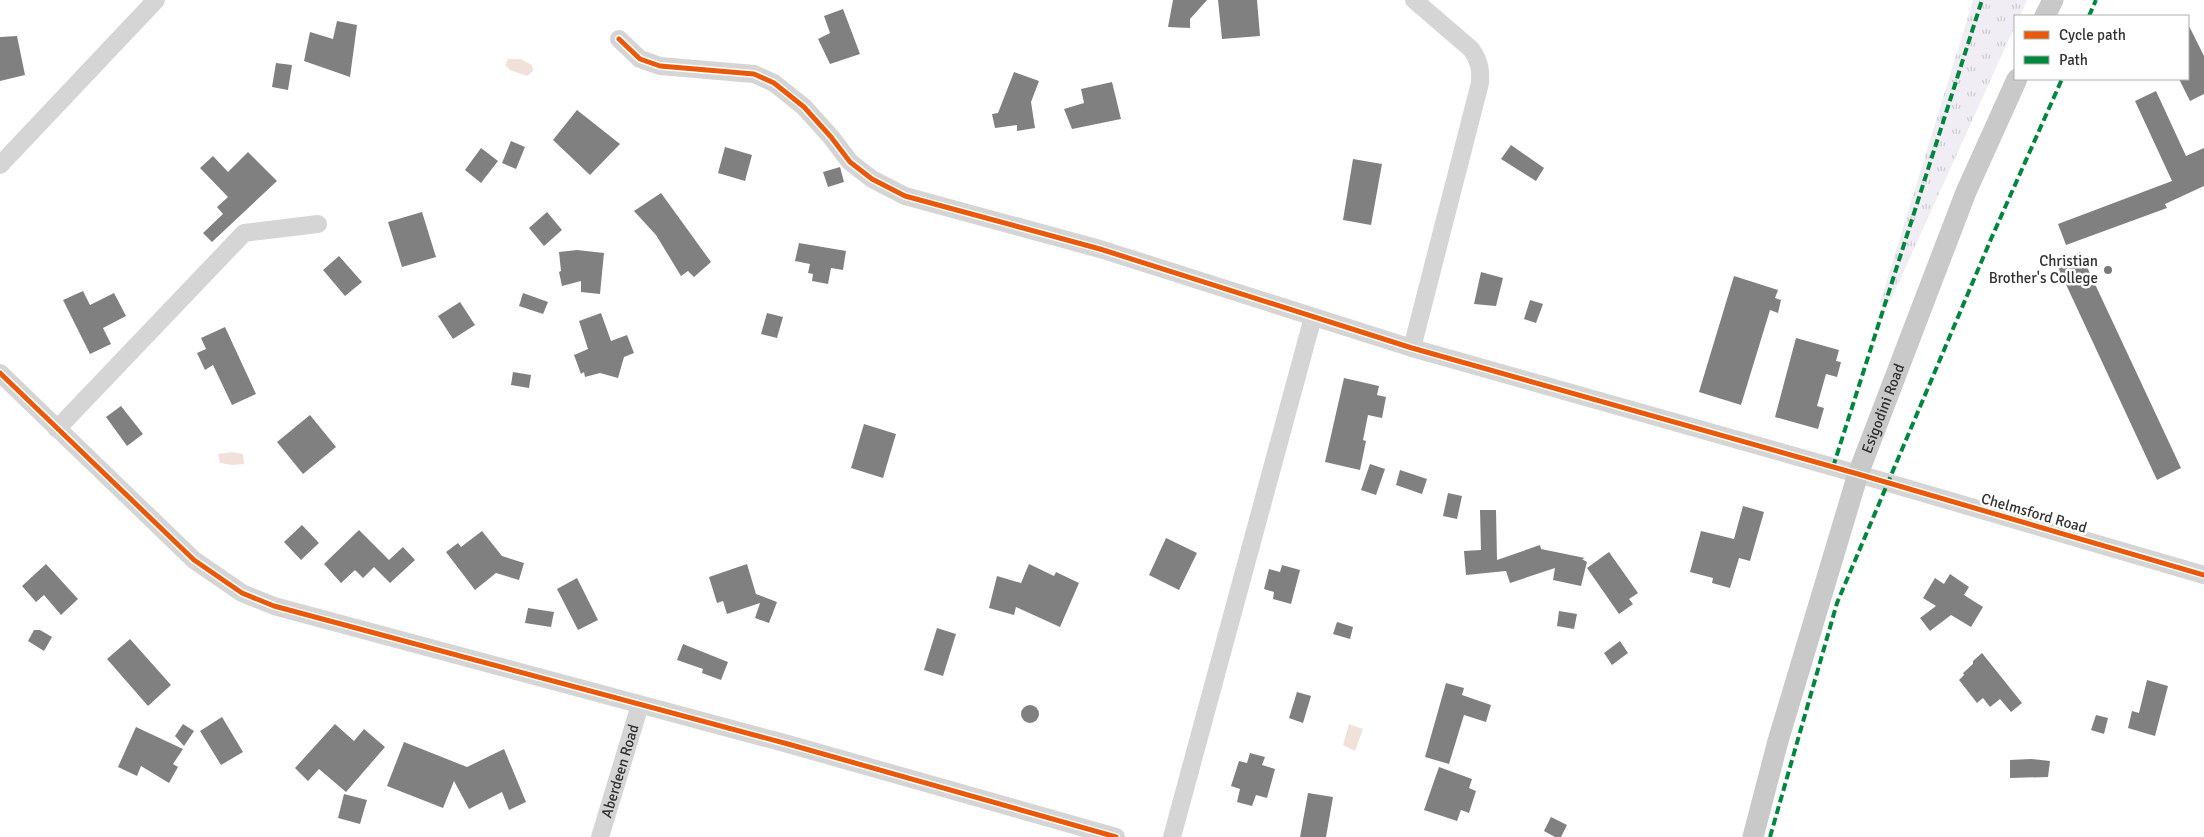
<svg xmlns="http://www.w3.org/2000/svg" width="2204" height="837" font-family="Signika,sans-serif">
<defs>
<pattern id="grass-tufts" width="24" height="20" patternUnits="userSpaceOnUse" patternTransform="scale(1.25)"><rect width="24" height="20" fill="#f0edf5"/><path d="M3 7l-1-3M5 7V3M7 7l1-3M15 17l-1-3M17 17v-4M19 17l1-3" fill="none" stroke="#ceccd2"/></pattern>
</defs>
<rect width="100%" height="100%" fill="#fff"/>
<path fill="url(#grass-tufts)" d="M 1973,0 L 2027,0 L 2020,16 L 2015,16 L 2015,26 L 1889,304 L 1880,303 Z"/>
<g fill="#f2e0db">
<path d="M 508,59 L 520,59 L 532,65 L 533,71 L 527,76 L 510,70 L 505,65 Z"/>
<path d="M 232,452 L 243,454 L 244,464 L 232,465 L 220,463 L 218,454 Z"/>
<path d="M 1349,724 L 1363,729 L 1355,751 L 1343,745 Z"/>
</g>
<g fill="#808080">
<path d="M 1173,0 L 1207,0 L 1190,19 L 1190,28 L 1168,27 Z"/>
<path d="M 1218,0 L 1257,0 L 1260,36 L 1222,39 Z"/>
<path d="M 843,9 L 860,54 L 830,64 L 818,39 L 830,33 L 824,16 Z"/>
<path d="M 337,21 L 357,25 L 350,77 L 304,61 L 310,32 L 333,39 Z"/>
<path d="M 2188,24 L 2204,56 L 2204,94 L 2190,101 L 2179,79 L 2188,79 Z"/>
<path d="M 17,36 L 25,75 L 0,81 L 0,37 Z"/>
<path d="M 276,63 L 292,65 L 288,90 L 272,87 Z"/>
<path d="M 1014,72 L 1039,81 L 1031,102 L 1035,128 L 1017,131 L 1017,125 L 995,128 L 992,114 L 998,113 Z"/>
<path d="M 1112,82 L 1121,119 L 1072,129 L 1064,109 L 1084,103 L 1081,89 Z"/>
<path d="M 2156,91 L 2186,156 L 2204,148 L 2204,186 L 2165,204 L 2167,208 L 2066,245 L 2058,224 L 2172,181 L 2135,101 Z"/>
<path d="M 577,110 L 620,144 L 590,175 L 553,140 Z"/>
<path d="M 511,141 L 525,147 L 516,169 L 502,163 Z"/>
<path d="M 1511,145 L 1544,168 L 1536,181 L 1501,159 Z"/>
<path d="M 725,147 L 752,155 L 745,181 L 718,173 Z"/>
<path d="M 481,148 L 498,161 L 481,183 L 465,170 Z"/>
<path d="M 248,152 L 277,181 L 212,242 L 203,233 L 223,214 L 217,207 L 228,197 L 200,168 L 213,156 L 228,172 Z"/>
<path d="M 1353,159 L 1382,164 L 1371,225 L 1343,220 Z"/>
<path d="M 840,167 L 844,182 L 828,187 L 823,172 Z"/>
<path d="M 661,193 L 711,262 L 694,277 L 688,271 L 681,276 L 656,235 L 634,211 Z"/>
<path d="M 422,212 L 436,257 L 402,267 L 388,222 Z"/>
<path d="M 547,212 L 562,230 L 544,246 L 529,228 Z"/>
<path d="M 799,243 L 846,251 L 843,270 L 831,268 L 828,284 L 812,281 L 813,274 L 808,273 L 810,264 L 795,261 Z"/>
<path d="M 577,250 L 604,253 L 600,294 L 581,292 L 581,281 L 562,286 L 559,272 L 561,271 L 559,252 Z"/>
<path d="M 2080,252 L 2181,468 L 2157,480 L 2056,263 Z"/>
<path d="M 339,256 L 362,282 L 345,296 L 323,270 Z"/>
<path d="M 1481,272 L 1503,278 L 1496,306 L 1474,304 Z"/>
<path d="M 1734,276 L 1778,290 L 1775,298 L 1781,300 L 1778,313 L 1770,310 L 1741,405 L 1699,392 Z"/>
<path d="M 83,291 L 90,305 L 114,293 L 126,316 L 103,328 L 111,344 L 90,354 L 63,300 Z"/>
<path d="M 523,293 L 548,302 L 543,314 L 519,306 Z"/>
<path d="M 1530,300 L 1543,304 L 1536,323 L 1524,319 Z"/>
<path d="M 460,302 L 475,325 L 453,339 L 438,316 Z"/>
<path d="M 601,313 L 611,341 L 627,335 L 634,353 L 624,357 L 618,378 L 600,373 L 585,377 L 584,372 L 581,374 L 574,355 L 588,349 L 579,321 Z"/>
<path d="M 767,313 L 783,317 L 777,338 L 761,334 Z"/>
<path d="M 225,327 L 256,394 L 232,405 L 213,365 L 205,370 L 197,353 L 206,349 L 201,338 Z"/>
<path d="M 1796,338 L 1839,350 L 1836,361 L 1841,362 L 1837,377 L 1826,374 L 1817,406 L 1824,408 L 1818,429 L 1775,417 Z"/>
<path d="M 513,372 L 531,375 L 529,388 L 511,385 Z"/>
<path d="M 1344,378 L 1379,386 L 1377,395 L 1386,397 L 1382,418 L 1368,415 L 1363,440 L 1366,441 L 1360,470 L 1325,462 Z"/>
<path d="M 121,406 L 143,434 L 127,446 L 106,417 Z"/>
<path d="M 310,415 L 336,447 L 303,474 L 277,442 Z"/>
<path d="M 864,424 L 896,434 L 883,478 L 851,468 Z"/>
<path d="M 1370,464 L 1385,469 L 1376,495 L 1361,490 Z"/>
<path d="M 1400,470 L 1427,479 L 1422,494 L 1396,485 Z"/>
<path d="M 1448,493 L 1462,496 L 1457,519 L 1443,516 Z"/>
<path d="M 1743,506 L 1764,512 L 1750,561 L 1739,558 L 1730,588 L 1712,583 L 1713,578 L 1690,572 L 1701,531 L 1734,539 Z"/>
<path d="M 1480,510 L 1496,510 L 1497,560 L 1540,545 L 1541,549 L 1585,558 L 1582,559 L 1587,562 L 1581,586 L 1553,580 L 1555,568 L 1510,583 L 1506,571 L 1466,575 L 1464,551 L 1481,550 Z"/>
<path d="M 302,525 L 319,543 L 301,560 L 284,542 Z"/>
<path d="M 359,530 L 389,560 L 403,547 L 415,560 L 390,583 L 374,567 L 363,578 L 355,570 L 341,583 L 324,564 Z"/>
<path d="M 482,531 L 502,556 L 524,563 L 519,580 L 496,573 L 475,590 L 446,552 L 458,543 L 461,547 Z"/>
<path d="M 1166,538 L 1197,553 L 1179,590 L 1149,575 Z"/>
<path d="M 1609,552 L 1638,593 L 1629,599 L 1633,604 L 1619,614 L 1587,568 Z"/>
<path d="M 46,564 L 78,599 L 61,615 L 44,595 L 36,602 L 22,586 Z"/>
<path d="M 747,564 L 756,594 L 777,602 L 769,623 L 755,618 L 760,603 L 727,614 L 723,601 L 717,603 L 709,577 Z"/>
<path d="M 1029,564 L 1054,576 L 1056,572 L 1079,583 L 1060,627 L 1016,607 L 1014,615 L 989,608 L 997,576 L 1021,583 Z"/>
<path d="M 1282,565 L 1300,570 L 1291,604 L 1273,599 L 1274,592 L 1264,589 L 1269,569 L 1280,572 Z"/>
<path d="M 1950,574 L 1969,587 L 1964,595 L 1983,607 L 1971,627 L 1951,615 L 1930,631 L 1920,618 L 1936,606 L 1923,598 L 1935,578 L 1944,584 Z"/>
<path d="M 577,578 L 598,620 L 578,630 L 557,589 Z"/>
<path d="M 528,608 L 554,612 L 551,627 L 525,623 Z"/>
<path d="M 1559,611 L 1577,614 L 1574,629 L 1557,626 Z"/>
<path d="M 1337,622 L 1353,627 L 1350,639 L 1333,634 Z"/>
<path d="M 937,628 L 956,634 L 943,676 L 924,670 Z"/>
<path d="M 34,630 L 40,630 L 52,637 L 44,651 L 28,641 Z"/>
<path d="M 130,639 L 171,685 L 148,706 L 107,659 Z"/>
<path d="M 1620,641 L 1628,653 L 1612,665 L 1604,653 Z"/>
<path d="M 683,644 L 728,662 L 721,680 L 702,673 L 703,669 L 677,660 Z"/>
<path d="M 1982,653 L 2022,703 L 2011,712 L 2000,699 L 1990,707 L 1983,698 L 1977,703 L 1959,680 L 1964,675 L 1963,673 L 1973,664 L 1973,661 Z"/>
<path d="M 2147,680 L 2168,686 L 2155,736 L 2128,728 L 2132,711 L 2139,713 Z"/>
<path d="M 1446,683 L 1464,688 L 1462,695 L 1491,705 L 1486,722 L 1464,715 L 1449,764 L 1425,757 Z"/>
<path d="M 1297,692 L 1311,696 L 1303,723 L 1289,718 Z"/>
<circle cx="1030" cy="714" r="9"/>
<path d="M 2096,715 L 2108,718 L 2104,734 L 2091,730 Z"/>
<path d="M 222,717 L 243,752 L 221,765 L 200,731 Z"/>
<path d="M 183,724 L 194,731 L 184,746 L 175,736 Z"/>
<path d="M 335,724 L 354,741 L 364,729 L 385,747 L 346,792 L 319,769 L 308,781 L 295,768 Z"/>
<path d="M 136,727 L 183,749 L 173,764 L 178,767 L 169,783 L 141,766 L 137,776 L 118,767 Z"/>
<path d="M 404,742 L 467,767 L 504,749 L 526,802 L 509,810 L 502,792 L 469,809 L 454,781 L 443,808 L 387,786 Z"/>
<path d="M 1250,753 L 1265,757 L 1262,765 L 1275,769 L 1267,798 L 1256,795 L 1252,806 L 1237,802 L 1240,789 L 1231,786 L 1239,761 L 1247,763 Z"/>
<path d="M 2031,759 L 2050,761 L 2048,777 L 2010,778 L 2010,760 Z"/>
<path d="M 1439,767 L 1472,779 L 1469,788 L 1476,791 L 1469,813 L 1461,810 L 1457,821 L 1424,810 Z"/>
<path d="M 1308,793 L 1333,797 L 1326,837 L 1300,837 Z"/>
<path d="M 344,794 L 367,800 L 360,824 L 338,818 Z"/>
<path d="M 1551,817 L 1567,825 L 1561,837 L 1555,837 L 1544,831 Z"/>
</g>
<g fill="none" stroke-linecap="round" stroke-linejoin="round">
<g stroke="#d5d5d5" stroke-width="18">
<path d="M 619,39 L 640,59 L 660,66 L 754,74 L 774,83 L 804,107 L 831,137 L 850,162 L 872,179 L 905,196 L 1100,249 L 1412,348 L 1858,474 L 2204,575"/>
<path d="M 0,165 L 156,0"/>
<path d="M 1412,348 L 1480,83 C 1481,69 1479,60 1471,49 L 1414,0"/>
<path d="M 0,373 L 194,560 L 242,593 L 274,606 L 788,744 L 1116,837"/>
<path d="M 57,429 L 244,233 L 318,224"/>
<path id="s1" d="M 600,837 L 640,705"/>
<path d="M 1172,837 L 1313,317"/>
</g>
<g stroke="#c9c9c9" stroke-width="21">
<path d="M 2045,16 L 2053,0"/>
<path id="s2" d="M 1753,837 L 1778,741 L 1858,474 L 1966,192 L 2017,79"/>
</g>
<g stroke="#00873e" stroke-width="4" stroke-dasharray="8 4" stroke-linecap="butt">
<path d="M 2089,16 L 2096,0"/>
<path d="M 1833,467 L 1982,0"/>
<path d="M 1770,837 L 1837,603 L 1991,239 L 2062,79"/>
</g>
<g stroke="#fff" stroke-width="8">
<g id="cycleway">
<path d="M 619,39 L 640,59 L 660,66 L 754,74 L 774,83 L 804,107 L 831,137 L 850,162 L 872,179 L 905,196 L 1100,249 L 1412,348 L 1858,474 L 2204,575"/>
<path d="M 0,373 L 194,560 L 242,593 L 274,606 L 788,744 L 1116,837"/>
</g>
</g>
<use href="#cycleway" stroke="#e8590c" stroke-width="5"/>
</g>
<circle fill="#797979" stroke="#fff" stroke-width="2" cx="2108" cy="270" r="5"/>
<g text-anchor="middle" stroke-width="5" stroke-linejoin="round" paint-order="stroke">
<g font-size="15" fill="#313131" stroke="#fff" text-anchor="end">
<text x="2098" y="266">Christian<tspan x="2098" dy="17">Brother's College</tspan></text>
</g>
<g font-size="15" fill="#313131" stroke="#fff">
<text dy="5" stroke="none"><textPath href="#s2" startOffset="448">Esigodini Road</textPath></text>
<text transform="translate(2034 513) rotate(16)" y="5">Chelmsford Road</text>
<text dy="5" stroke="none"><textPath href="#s1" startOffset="69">Aberdeen Road</textPath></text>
</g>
</g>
<rect x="2014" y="15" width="175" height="65" fill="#ffffff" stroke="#adadad"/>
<rect x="2024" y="31" width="25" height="8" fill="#e8590c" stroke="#adadad"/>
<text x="2059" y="40" font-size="15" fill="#313131">Cycle path</text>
<rect x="2024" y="56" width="25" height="8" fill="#00873e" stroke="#adadad"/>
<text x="2059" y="65" font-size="15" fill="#313131">Path</text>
</svg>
